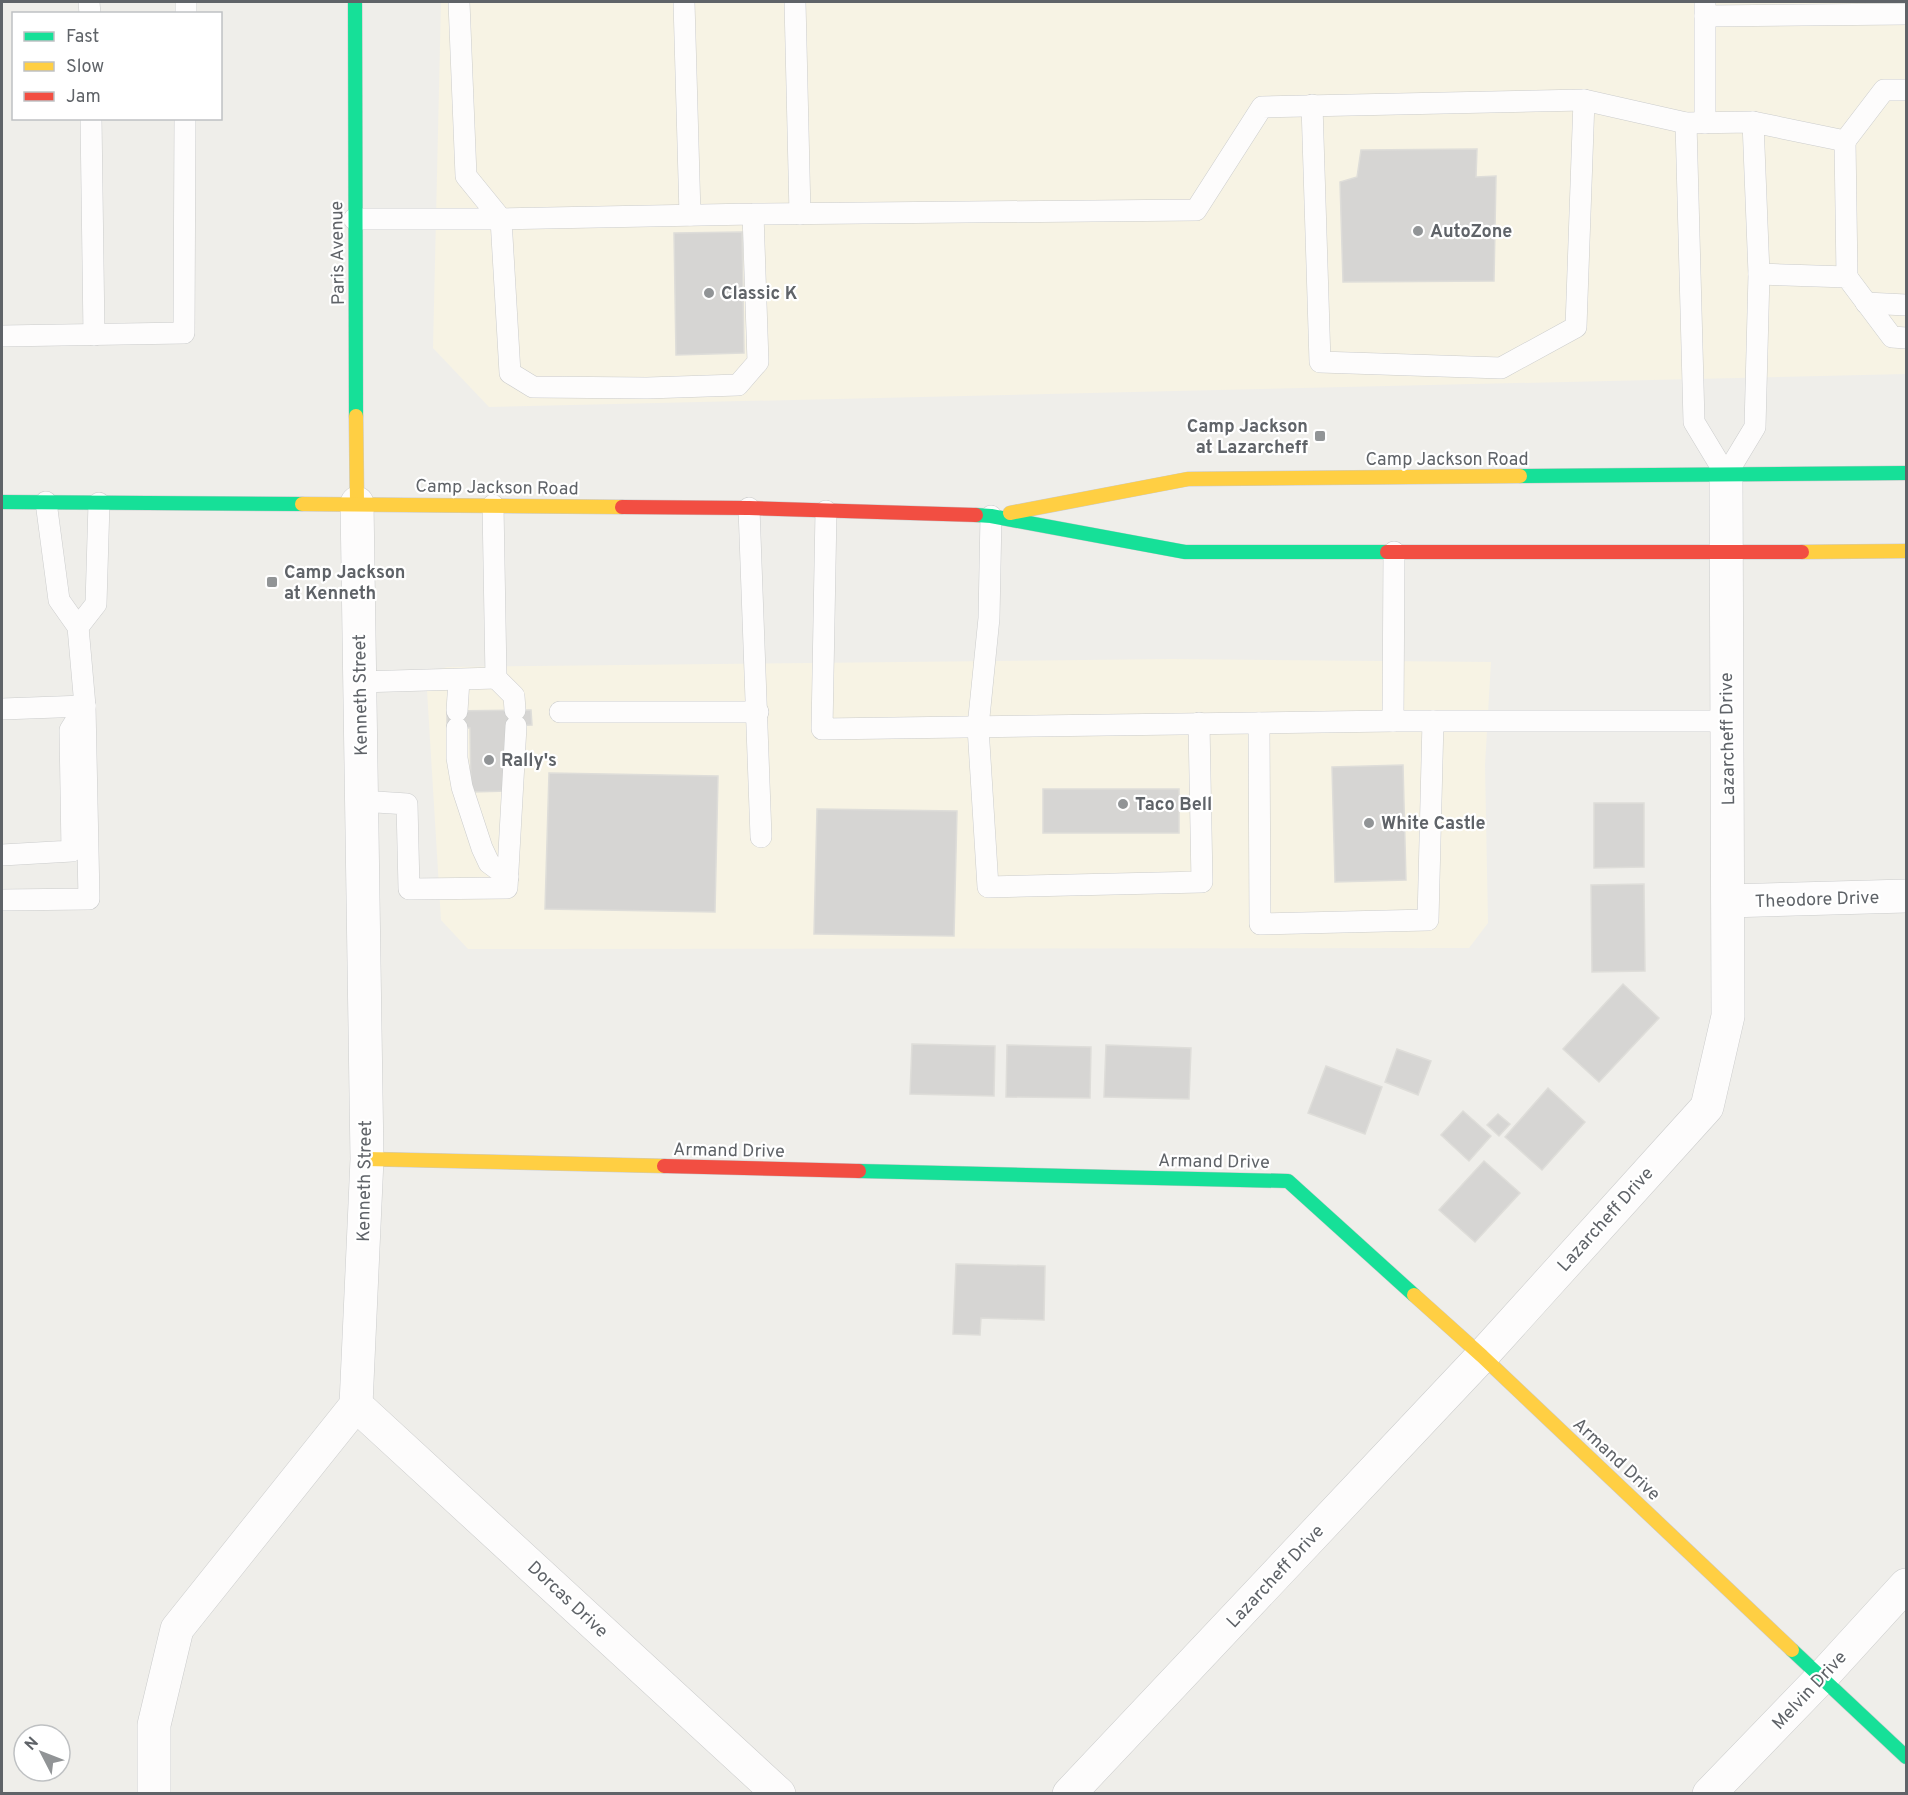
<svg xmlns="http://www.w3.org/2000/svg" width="1908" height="1795" font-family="Overpass,sans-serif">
<rect width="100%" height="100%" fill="#efeeea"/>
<g fill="#f7f3e4">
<path d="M 441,2 L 1906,2 L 1906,374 L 489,407 L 433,348 Z"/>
<path d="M 1171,659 L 1491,662 L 1485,765 L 1488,923 L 1469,948 L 468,949 L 441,920 L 426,674 L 447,667 Z"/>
</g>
<g fill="#d6d5d3" stroke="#deddd9" stroke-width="1.5">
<path d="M 1477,149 L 1476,177 L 1496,176 L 1494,281 L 1343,282 L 1340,182 L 1357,177 L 1361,150 Z"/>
<path d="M 742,232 L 744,353 L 676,355 L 674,233 Z"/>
<path d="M 531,710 L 532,725 L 507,726 L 508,791 L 471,792 L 470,728 L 447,728 L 447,711 Z"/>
<path d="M 1403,765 L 1406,880 L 1335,882 L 1332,767 Z"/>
<path d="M 549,773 L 718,776 L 715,912 L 545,909 Z"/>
<rect x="1043" y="789" width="136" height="44"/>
<path d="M 1594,803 L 1644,803 L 1644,867 L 1594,868 Z"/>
<path d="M 817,809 L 957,811 L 954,936 L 814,934 Z"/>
<path d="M 1644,884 L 1645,971 L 1592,972 L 1591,885 Z"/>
<path d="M 1623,984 L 1659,1018 L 1599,1082 L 1563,1049 Z"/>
<path d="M 912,1044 L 995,1046 L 994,1096 L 910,1094 Z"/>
<path d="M 1007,1045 L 1091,1047 L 1090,1098 L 1006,1097 Z"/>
<path d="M 1106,1045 L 1191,1048 L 1189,1099 L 1104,1097 Z"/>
<path d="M 1397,1049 L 1431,1061 L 1418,1095 L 1385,1082 Z"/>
<path d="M 1326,1066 L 1382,1087 L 1365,1134 L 1308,1113 Z"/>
<path d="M 1548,1088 L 1585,1122 L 1542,1170 L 1505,1137 Z"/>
<path d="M 1463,1111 L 1491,1136 L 1469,1161 L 1441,1135 Z"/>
<path d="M 1498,1114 L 1510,1124 L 1499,1136 L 1487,1125 Z"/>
<path d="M 1484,1161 L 1520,1193 L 1475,1242 L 1439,1210 Z"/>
<path d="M 956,1264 L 1045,1266 L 1044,1320 L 981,1318 L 980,1335 L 953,1334 Z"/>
</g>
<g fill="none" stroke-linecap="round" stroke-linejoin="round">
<g stroke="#cbcccc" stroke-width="22">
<g id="lane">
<path d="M 89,2 L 90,14"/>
<path d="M 684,2 L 690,215"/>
<path d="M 795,2 L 800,214"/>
<path d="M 186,14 L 186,2"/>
<path d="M 1705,16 L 1906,14"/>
<path d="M 1312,105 L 1320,362 L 1501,368 L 1576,327 L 1584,100 L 1686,123 L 1753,122 L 1845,141 L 1884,90 L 1906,90"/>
<path d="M 91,118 L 94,335"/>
<path d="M 1686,123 L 1694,422 L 1726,475 L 1755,427 L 1759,274 L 1753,122"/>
<path d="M 1705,123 L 1705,2"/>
<path d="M 1845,141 L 1847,277"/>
<path d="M 753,214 L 758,362 L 738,385 L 647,388 L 533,387 L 510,373 L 501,219 L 753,214 L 1196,210 L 1262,107 L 1584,100"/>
<path d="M 354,219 L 501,219 L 466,176 L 459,2"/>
<path d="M 1759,274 L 1847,277 L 1892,337 L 1906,338"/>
<path d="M 1866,303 L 1906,305"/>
<path d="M 2,336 L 184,333 L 185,118"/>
<path d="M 493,505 L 496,678 L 514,696 L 515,710"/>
<path d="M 749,508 L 761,837"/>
<path d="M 826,511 L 822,729 L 1393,721 L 1727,721"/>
<path d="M 991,516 L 989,618 L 978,727 L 988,887 L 1202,882 L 1199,723"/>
<path d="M 78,627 L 96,604 L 99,503"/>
<path d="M 359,682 L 496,678"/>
<path d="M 2,709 L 85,706"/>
<path d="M 457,711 L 459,680"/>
<path d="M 560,712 L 758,712"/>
<path d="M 1393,721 L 1394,552"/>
<path d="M 1259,723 L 1260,924 L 1428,920 L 1433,721"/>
<path d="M 457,728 L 457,758 L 462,787 L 482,848 L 489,863 L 508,877"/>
<path d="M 361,801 L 407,804 L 409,889 L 507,888 L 516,726"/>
<path d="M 2,855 L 72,851 L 70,730 L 85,706"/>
<path d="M 2,900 L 89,899 L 85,706 L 78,627 L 59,600 L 46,502"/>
</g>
</g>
<g stroke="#cbcccc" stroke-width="34">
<g id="street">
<path d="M 1728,901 L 1906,896"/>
<path d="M 356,1405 L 779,1794"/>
<path d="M 154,1794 L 154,1725 L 177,1629 L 356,1405 L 367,1159 L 357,503"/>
<path d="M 1069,1794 L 1482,1356 L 1707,1107 L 1728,1016 L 1726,475"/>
<path d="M 1709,1794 L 1822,1677 L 1906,1585"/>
</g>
</g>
<g stroke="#cacacb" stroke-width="15">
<g id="fast">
<path d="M 355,2 L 356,416"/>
<path d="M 1520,476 L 1906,473"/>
<path d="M 2,502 L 302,504"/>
<path d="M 976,515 L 991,516 L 1185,552 L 1387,552"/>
<path d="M 859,1171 L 1288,1181 L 1414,1295"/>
<path d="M 1792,1650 L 1906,1757"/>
</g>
</g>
<g stroke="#cacacb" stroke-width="15">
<g id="slow">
<path d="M 356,416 L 357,503"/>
<path d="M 302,504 L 622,507"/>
<path d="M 1010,513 L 1188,479 L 1520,476"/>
<path d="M 1802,552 L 1906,551"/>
<path d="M 367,1159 L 664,1166"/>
<path d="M 1414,1295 L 1482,1356 L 1792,1650"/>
</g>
</g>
<g stroke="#cacacb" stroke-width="15">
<g id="jam">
<path d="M 622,507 L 749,508 L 976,515"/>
<path d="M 1387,552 L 1802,552"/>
<path d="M 664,1166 L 859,1171"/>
</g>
</g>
<use href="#lane" stroke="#fdfcfc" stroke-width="21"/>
<use href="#street" stroke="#fdfcfc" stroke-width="33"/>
<use href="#fast" stroke="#16e098" stroke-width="14"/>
<use href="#slow" stroke="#ffcf43" stroke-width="14"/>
<use href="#jam" stroke="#f24e42" stroke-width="14"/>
</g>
<g fill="#919496" stroke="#fff" stroke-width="2">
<circle cx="1418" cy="231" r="6"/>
<circle cx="709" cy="293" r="6"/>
<rect x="1314" y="430" width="12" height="12" rx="3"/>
<rect x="266" y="576" width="12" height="12" rx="3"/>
<circle cx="489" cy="760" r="6"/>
<circle cx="1123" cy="804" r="6"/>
<circle cx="1369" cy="823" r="6"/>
</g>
<g text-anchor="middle" stroke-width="4.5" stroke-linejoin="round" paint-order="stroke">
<g font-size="18" font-weight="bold" fill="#5f6368" stroke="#fff" text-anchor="start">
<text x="1430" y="237">AutoZone</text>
<text x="721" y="299">Classic K</text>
<text x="1308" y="432" text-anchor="end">Camp Jackson<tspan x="1308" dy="21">at Lazarcheff</tspan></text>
<text x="284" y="578">Camp Jackson<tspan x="284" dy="21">at Kenneth</tspan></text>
<text x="501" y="766">Rally's</text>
<text x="1135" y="810">Taco Bell</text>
<text x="1381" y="829">White Castle</text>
</g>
<g font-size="18" fill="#5f6368" stroke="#fff">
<text transform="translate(337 253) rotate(-91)" y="6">Paris Avenue</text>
<text x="1447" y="465">Camp Jackson Road</text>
<text transform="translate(497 487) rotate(1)" y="6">Camp Jackson Road</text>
<text transform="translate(360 695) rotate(-91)" y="6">Kenneth Street</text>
<text transform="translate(1727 739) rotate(-91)" y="6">Lazarcheff Drive</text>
<text transform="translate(1817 899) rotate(-2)" y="6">Theodore Drive</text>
<text transform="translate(729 1150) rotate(1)" y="6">Armand Drive</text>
<text transform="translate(1214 1161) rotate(1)" y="6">Armand Drive</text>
<text transform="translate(364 1181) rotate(-89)" y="6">Kenneth Street</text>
<text transform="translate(1605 1219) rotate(-48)" y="6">Lazarcheff Drive</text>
<text transform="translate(1617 1459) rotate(43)" y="6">Armand Drive</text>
<text transform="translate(1275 1576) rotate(-47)" y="6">Lazarcheff Drive</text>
<text transform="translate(568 1599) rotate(43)" y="6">Dorcas Drive</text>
<text transform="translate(1809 1690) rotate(-47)" y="6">Melvin Drive</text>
</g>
</g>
<rect width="1908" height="1795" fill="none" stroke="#5f6368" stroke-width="6"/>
<rect x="12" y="12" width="210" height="108" fill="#ffffff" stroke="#bfc1c3" stroke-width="1.5"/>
<rect x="24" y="32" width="30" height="9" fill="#16e098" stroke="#bfc1c3" stroke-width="1.5"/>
<text x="66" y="42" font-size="18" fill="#5f6368">Fast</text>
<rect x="24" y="62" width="30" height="9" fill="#ffcf43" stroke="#bfc1c3" stroke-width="1.5"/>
<text x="66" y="72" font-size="18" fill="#5f6368">Slow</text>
<rect x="24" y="92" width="30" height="9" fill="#f24e42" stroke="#bfc1c3" stroke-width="1.5"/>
<text x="66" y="102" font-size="18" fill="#5f6368">Jam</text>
<g transform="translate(42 1753) rotate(312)"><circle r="28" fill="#ffffff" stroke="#bfc1c3" stroke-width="1.5"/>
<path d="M0-4.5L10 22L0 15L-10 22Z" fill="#919496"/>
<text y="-9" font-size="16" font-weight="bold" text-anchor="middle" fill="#5f6368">N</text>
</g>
</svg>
